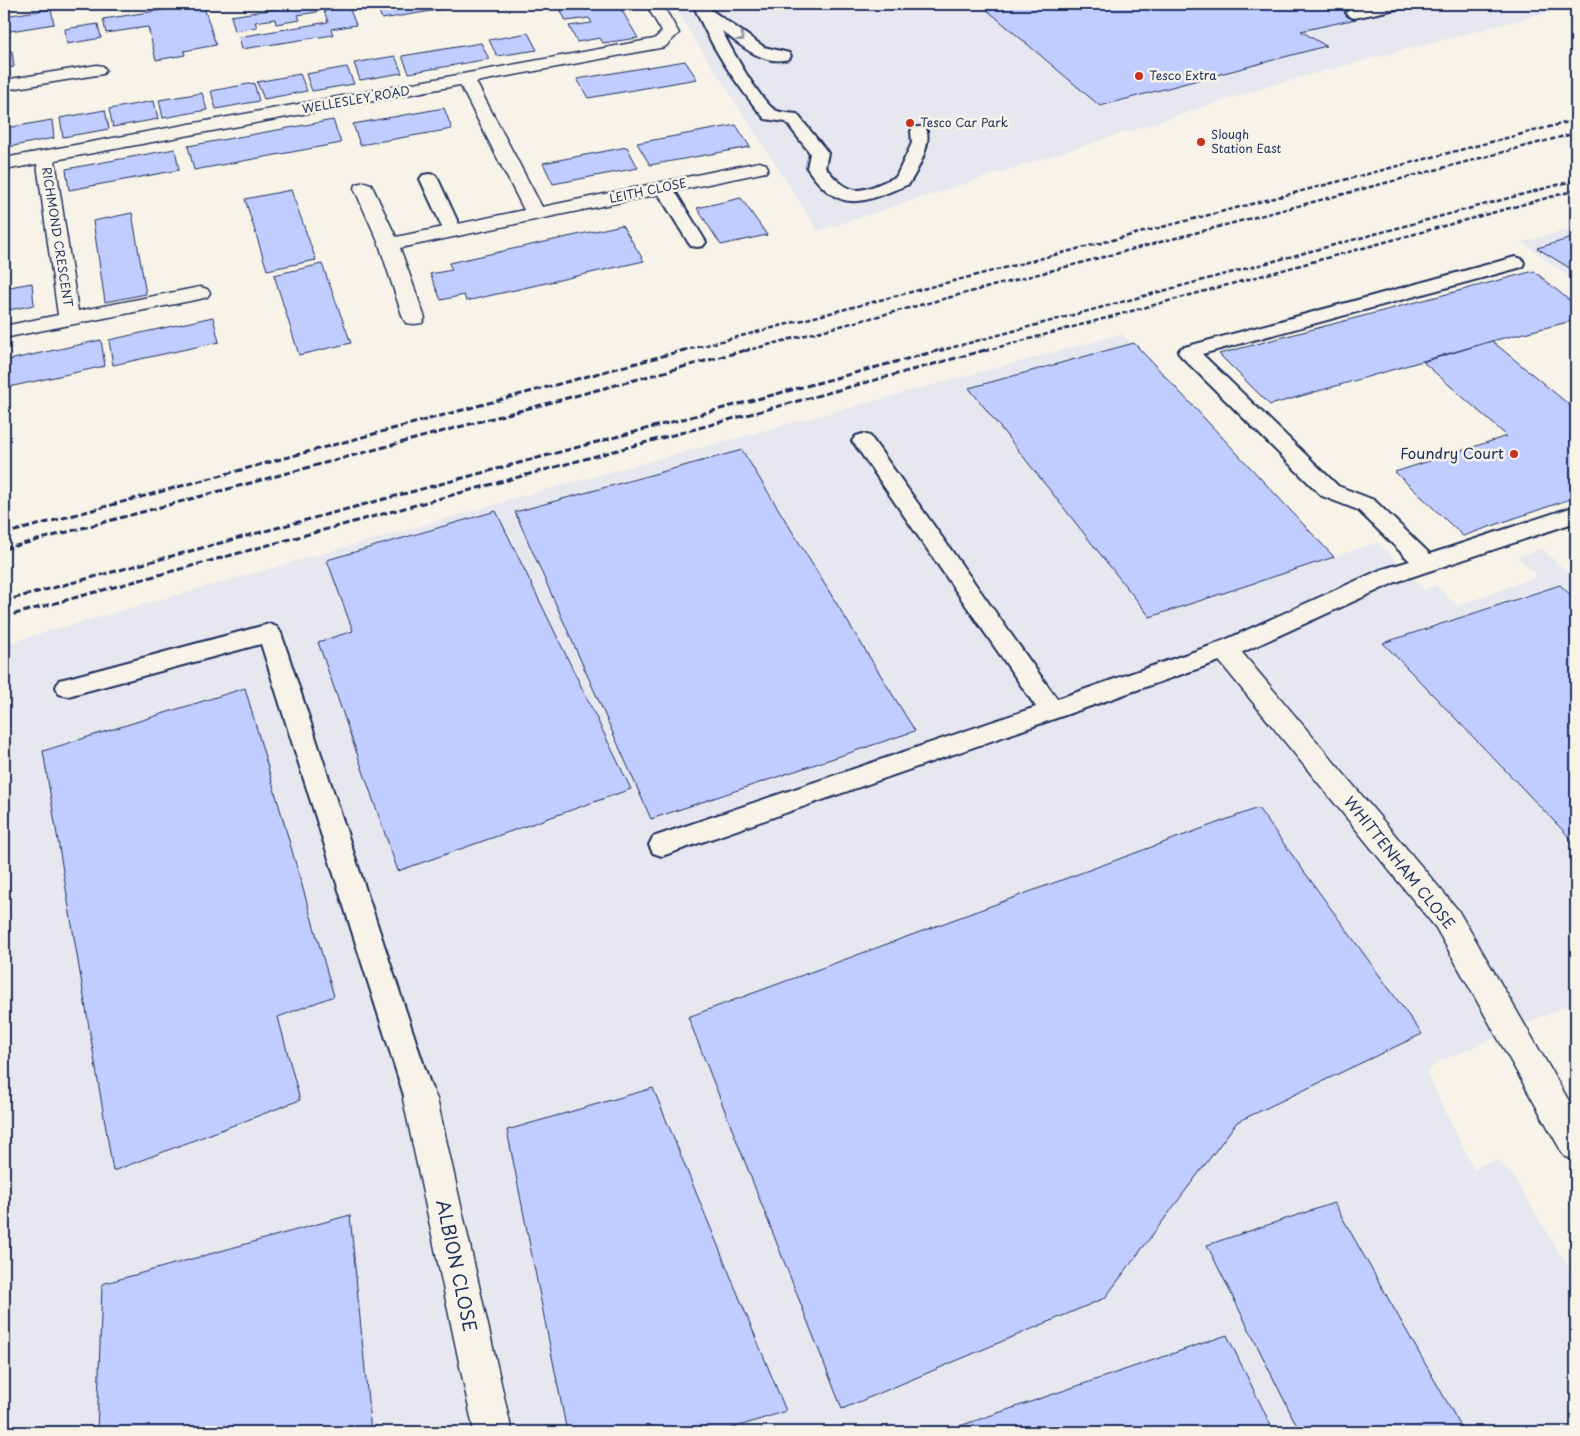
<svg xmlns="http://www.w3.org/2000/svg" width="1580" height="1436" font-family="'Playpen Sans',sans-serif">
<rect width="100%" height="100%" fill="#f7f3e8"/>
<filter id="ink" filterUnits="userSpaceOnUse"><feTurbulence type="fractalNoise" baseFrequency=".02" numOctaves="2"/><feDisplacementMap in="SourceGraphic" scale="10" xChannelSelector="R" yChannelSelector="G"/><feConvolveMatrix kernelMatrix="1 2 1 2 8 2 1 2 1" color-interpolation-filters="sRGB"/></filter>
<g filter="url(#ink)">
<g fill="#e7e8ef">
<path d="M 672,4 L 1576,4 L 1576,5 L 1279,83 L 818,231 Z"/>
<path d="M 1576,227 L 1576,283 L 1523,242 Z"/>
<path d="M 1122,334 L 1333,557 L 1378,542 L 1424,590 L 1435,585 L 1457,606 L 1537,576 L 1518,557 L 1542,549 L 1576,580 L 1576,1002 L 1436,1063 L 1427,1073 L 1474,1170 L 1487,1162 L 1498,1161 L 1512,1174 L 1576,1280 L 1576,1432 L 4,1432 L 4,644 L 504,502 L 507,500 Z"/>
</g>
<g fill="#c1cdff" stroke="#1b2f5e">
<path d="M 203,4 L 216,45 L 184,51 L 185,55 L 156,60 L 148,27 L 106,33 L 103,19 Z"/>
<path d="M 307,4 L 314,4 L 317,12 L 298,15 L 300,20 L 276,24 L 275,19 L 255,22 L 257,27 L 235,31 L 231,16 Z"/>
<path d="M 389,4 L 475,4 L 382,19 L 377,6 Z"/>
<path d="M 577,4 L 618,4 L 638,38 L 603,43 L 600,38 L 577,42 L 569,26 L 592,23 L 589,18 L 566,21 L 559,7 Z"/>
<path d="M 980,4 L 1334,4 L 1356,19 L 1301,31 L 1326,46 L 1100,106 Z"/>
<path d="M 349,7 L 356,25 L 331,29 L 333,35 L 242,49 L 239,37 L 328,22 L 324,11 Z"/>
<path d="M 51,9 L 54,24 L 4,32 L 4,16 Z"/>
<path d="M 98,24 L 101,38 L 67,44 L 65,29 Z"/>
<path d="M 528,33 L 537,50 L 497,56 L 489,40 Z"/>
<path d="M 481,43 L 489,59 L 409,73 L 402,56 Z"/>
<path d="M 12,51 L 14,67 L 4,68 L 4,53 Z"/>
<path d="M 395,56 L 402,73 L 360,80 L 354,63 Z"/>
<path d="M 685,61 L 697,79 L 588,98 L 577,79 Z"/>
<path d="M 347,67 L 354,84 L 312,91 L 306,74 Z"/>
<path d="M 300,74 L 307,91 L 264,99 L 257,82 Z"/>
<path d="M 254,83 L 259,101 L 216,109 L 211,91 Z"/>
<path d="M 202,93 L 207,110 L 163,118 L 159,100 Z"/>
<path d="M 154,101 L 158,119 L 113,127 L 109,109 Z"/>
<path d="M 444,108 L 452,129 L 360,145 L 353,124 Z"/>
<path d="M 105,110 L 109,129 L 63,137 L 60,118 Z"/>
<path d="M 52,120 L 54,138 L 8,147 L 6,128 Z"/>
<path d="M 333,120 L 341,143 L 194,170 L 188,146 Z"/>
<path d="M 736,125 L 750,147 L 650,165 L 637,143 Z"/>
<path d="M 627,147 L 638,168 L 553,184 L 543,163 Z"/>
<path d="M 175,149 L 179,170 L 69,190 L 66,169 Z"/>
<path d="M 291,190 L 316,260 L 267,270 L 245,199 Z"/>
<path d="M 741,198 L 767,235 L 721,245 L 697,208 Z"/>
<path d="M 132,213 L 146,294 L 105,302 L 93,221 Z"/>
<path d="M 622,225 L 644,261 L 466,301 L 464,295 L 441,300 L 430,274 L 452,270 L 449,263 Z"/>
<path d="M 1576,237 L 1576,272 L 1537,248 Z"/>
<path d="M 322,264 L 351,343 L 299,355 L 274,275 Z"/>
<path d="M 1534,271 L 1576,306 L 1576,320 L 1492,341 L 1270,405 L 1219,354 Z"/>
<path d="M 32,283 L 34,305 L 4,311 L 4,288 Z"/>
<path d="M 213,317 L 219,342 L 113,365 L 109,340 Z"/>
<path d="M 101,340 L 105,366 L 4,388 L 4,361 Z"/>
<path d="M 1492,341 L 1573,408 L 1576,407 L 1576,497 L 1463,536 L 1395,472 L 1507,436 L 1423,362 Z"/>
<path d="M 1134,343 L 1334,557 L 1150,617 L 969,388 Z"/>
<path d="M 742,450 L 915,731 L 651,819 L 515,512 Z"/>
<path d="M 496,511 L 631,789 L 398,871 L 318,642 L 353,631 L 327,560 Z"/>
<path d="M 1560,585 L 1576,600 L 1576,844 L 1383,643 Z"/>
<path d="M 245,688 L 334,996 L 278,1017 L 300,1100 L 113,1171 L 43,751 Z"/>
<path d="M 1258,808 L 1422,1034 L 1237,1122 L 1105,1298 L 842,1409 L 688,1017 Z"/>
<path d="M 653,1088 L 786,1411 L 720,1432 L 567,1432 L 507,1130 Z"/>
<path d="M 1334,1203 L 1464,1432 L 1300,1432 L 1207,1245 Z"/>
<path d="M 350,1215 L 371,1432 L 97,1432 L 102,1284 Z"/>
<path d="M 1227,1335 L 1274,1432 L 945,1431 Z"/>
</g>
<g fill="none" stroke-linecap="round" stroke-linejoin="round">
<g stroke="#1b2f5e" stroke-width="4">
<g id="lane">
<path d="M 693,4 L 707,4 L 711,10 L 764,47 L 789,53 L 791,56 L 789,59 C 763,66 740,45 722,31 C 730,47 762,105 777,111 C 783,113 791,113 797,114 L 825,149 L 828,153 L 825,167 C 853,201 860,191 896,177 L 912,143 L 911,131 L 913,127 L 925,127 C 934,140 917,172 909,184 C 863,203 840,216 807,168 L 810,153 L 786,122 L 765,119 C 736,85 710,45 693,4 Z"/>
<path d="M 1379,4 L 1408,4 L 1406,7 L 1401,8 L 1354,18 L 1349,16 L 1346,13 L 1349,10 Z"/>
<path d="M 429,174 L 435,175 L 438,179 L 462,231 L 459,235 L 453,236 L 447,235 L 444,231 L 420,179 L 423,175 Z"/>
<path d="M 664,183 L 670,184 L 673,188 L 706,242 L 703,246 L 697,247 L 691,246 L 688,242 L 655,188 L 658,184 Z"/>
<path d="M 1515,257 L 1522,259 L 1524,263 L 1522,267 L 1202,354 L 1338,486 L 1374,500 L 1430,554 L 1576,506 L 1576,522 L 1396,582 L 1234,656 L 662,856 L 653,853 L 649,845 L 653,837 L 1036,707 L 856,446 L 852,441 L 856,436 L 863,434 L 870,436 L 1057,699 L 1216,644 L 1380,570 L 1410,561 L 1358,510 L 1322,496 L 1181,356 L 1178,352 L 1181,348 Z"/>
<path d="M 269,624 L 277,627 L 281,633 L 435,1099 L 431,1109 L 420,1113 L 409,1109 L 405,1099 L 261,644 L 68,696 L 59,694 L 56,687 L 59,680 L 68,678 Z"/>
</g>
</g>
<g stroke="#1b2f5e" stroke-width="3">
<g id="street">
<path d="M 646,4 L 662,4 L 679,33 L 665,47 L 476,82 L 542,207 L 759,162 L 766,164 L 768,168 L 766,172 L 400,248 L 425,318 L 422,323 L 414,324 L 406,323 L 403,318 L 379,244 L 354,188 L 357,184 L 364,182 L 371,184 L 396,237 L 524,210 L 460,85 L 55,160 L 78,311 L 200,287 L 207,289 L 210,293 L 207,297 L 200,299 L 4,338 L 4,326 L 58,315 L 37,164 L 4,170 L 4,158 L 654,39 L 662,32 Z"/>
<path d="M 97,65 L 103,66 L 106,70 L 103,74 L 4,90 L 4,80 Z"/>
<path d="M 1225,640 L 1234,643 L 1458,910 L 1576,1113 L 1576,1161 L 1564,1156 L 1436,928 L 1216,657 L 1212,650 L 1216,643 Z"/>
<path d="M 420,1083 L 432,1088 L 437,1099 L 512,1432 L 474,1432 L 403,1099 L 408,1088 Z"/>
</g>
</g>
<use href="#lane" fill="#f7f3e8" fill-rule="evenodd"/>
<use href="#street" fill="#f7f3e8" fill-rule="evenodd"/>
<g stroke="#1b2f5e" stroke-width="2.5" stroke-dasharray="5 2.5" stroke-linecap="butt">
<path d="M 683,351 L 1576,120"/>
<path d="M 745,351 L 1576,133"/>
<path d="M 939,351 L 1576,180"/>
<path d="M 985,351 L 1576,190"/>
</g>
<g stroke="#1b2f5e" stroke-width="3" stroke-dasharray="7 3" stroke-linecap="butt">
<path d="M 4,534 L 688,349"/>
<path d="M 4,549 L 750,349"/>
<path d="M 4,601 L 944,349"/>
<path d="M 4,617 L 989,349"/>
</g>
</g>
<defs><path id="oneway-chevron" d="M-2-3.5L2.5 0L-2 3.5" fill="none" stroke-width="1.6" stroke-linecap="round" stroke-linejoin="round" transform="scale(1.25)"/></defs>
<use stroke="#8991a3" href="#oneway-chevron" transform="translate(741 38) rotate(36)"/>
</g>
<g fill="#c8321e" stroke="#f7f3e8" stroke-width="2">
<circle cx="1139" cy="76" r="5"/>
<circle cx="910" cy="123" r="5"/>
<circle cx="1201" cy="142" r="5"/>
<circle cx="1514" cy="454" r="5"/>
</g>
<g text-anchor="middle" stroke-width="5" stroke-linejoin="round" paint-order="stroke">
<g font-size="12" fill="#1b2f5e" stroke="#f7f3e8" text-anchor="start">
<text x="1149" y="80">Tesco Extra</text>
<text x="920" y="127">Tesco Car Park</text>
<text x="1211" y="139">Slough<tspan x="1211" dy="14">Station East</tspan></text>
</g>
<g font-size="12" fill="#1b2f5e" stroke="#f7f3e8">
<text transform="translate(356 100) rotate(-10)" y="4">WELLESLEY ROAD</text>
<text transform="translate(648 191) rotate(-12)" y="4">LEITH CLOSE</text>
<text transform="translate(57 237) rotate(81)" y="4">RICHMOND CRESCENT</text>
</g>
<g font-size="15" fill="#1b2f5e" stroke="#f7f3e8" text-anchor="end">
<text x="1504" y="459">Foundry Court</text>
</g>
<g font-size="15" fill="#1b2f5e" stroke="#f7f3e8">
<text transform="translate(1399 863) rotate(51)" y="5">WHITTENHAM CLOSE</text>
</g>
<g font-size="18" fill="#1b2f5e" stroke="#f7f3e8">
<text transform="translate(456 1266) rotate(78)" y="6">ALBION CLOSE</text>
</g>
</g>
<rect width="1580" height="1436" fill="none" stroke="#f7f3e8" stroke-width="20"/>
<rect x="10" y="10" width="1560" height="1416" fill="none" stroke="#1b2f5e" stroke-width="2" filter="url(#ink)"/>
</svg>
